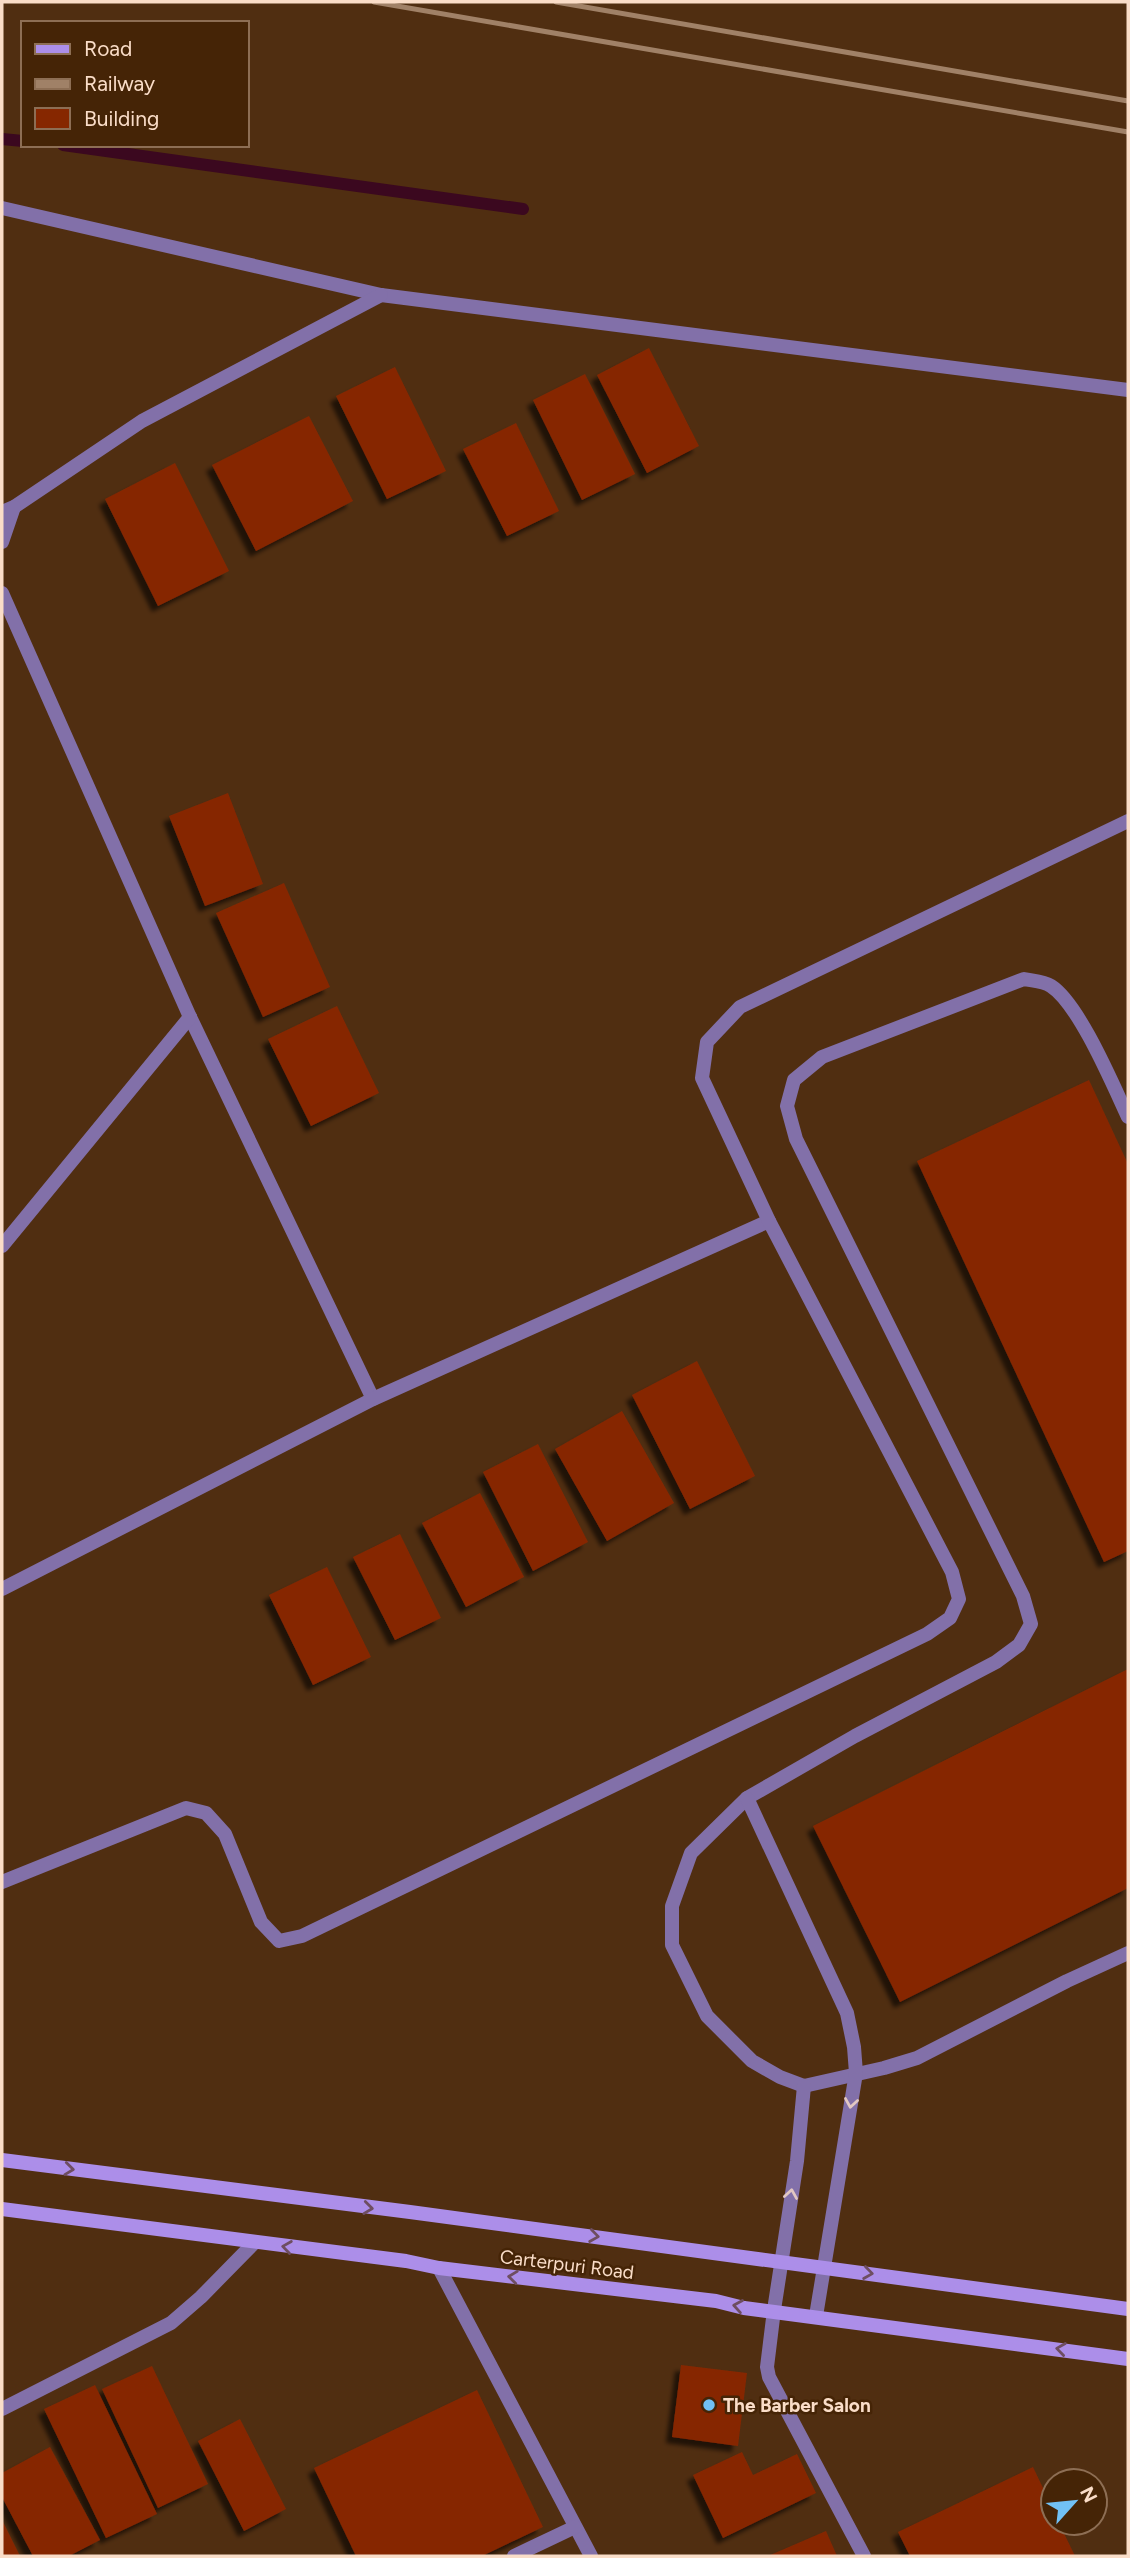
<svg xmlns="http://www.w3.org/2000/svg" width="1130" height="2558" font-family="Figtree,sans-serif">
<defs>
<filter id="shadow"><feDropShadow dx="-6" dy="6" stdDeviation="2" flood-color="#0009"/></filter>
</defs>
<rect width="100%" height="100%" fill="#502e11"/>
<g fill="none" stroke-linecap="round" stroke-linejoin="round">
<g stroke="#3b081f" stroke-width="12">
<path d="M 2,139 L 23,141"/>
<path d="M 63,145 L 523,209"/>
</g>
</g>
<g fill="#862700" filter="url(#shadow)">
<path d="M 649,348 L 699,446 L 647,473 L 597,375 Z"/>
<path d="M 395,367 L 446,471 L 387,499 L 336,396 Z"/>
<path d="M 585,374 L 635,474 L 582,500 L 533,400 Z"/>
<path d="M 309,416 L 353,501 L 256,551 L 212,465 Z"/>
<path d="M 516,423 L 559,511 L 507,536 L 463,449 Z"/>
<path d="M 175,463 L 229,571 L 158,606 L 105,499 Z"/>
<path d="M 228,793 L 263,884 L 205,906 L 169,816 Z"/>
<path d="M 284,883 L 330,987 L 263,1017 L 216,913 Z"/>
<path d="M 337,1006 L 379,1093 L 311,1126 L 268,1039 Z"/>
<path d="M 1089,1080 L 1128,1164 L 1128,1551 L 1104,1562 L 917,1161 Z"/>
<path d="M 697,1361 L 755,1476 L 690,1509 L 632,1395 Z"/>
<path d="M 622,1411 L 674,1503 L 607,1541 L 555,1449 Z"/>
<path d="M 538,1444 L 588,1542 L 533,1571 L 483,1472 Z"/>
<path d="M 480,1493 L 524,1577 L 466,1607 L 422,1523 Z"/>
<path d="M 400,1534 L 441,1618 L 395,1640 L 353,1557 Z"/>
<path d="M 327,1567 L 371,1657 L 313,1685 L 269,1595 Z"/>
<path d="M 1128,1669 L 1128,1888 L 900,2002 L 813,1826 Z"/>
<path d="M 681,2365 L 747,2373 L 738,2446 L 672,2437 Z"/>
<path d="M 152,2366 L 208,2484 L 158,2508 L 102,2389 Z"/>
<path d="M 95,2385 L 157,2514 L 106,2538 L 44,2409 Z"/>
<path d="M 477,2390 L 543,2527 L 482,2556 L 356,2556 L 314,2468 Z"/>
<path d="M 240,2419 L 286,2509 L 244,2531 L 198,2441 Z"/>
<path d="M 50,2447 L 100,2540 L 69,2556 L 33,2556 L 2,2497 L 2,2473 Z"/>
<path d="M 742,2452 L 753,2475 L 797,2454 L 816,2493 L 723,2538 L 693,2475 Z"/>
<path d="M 1033,2467 L 1053,2509 L 1053,2523 L 1059,2523 L 1075,2556 L 910,2556 L 898,2532 Z"/>
<path d="M 2,2520 L 20,2556 L 2,2556 Z"/>
<path d="M 826,2531 L 837,2556 L 768,2556 Z"/>
</g>
<g fill="none" stroke-linecap="round" stroke-linejoin="round">
<g stroke="#8270a9" stroke-width="14">
<path d="M 1128,1117 C 1113,1085 1079,1004 1051,986 C 1043,981 1033,981 1024,979 L 822,1057 L 794,1080 L 787,1106 L 796,1139 L 1023,1596 L 1031,1624 L 1019,1645 L 996,1662 L 855,1736 L 747,1798 L 691,1853 L 672,1906 L 672,1945 L 707,2016 L 752,2061 L 780,2077 L 804,2086 L 884,2068 L 917,2058 L 1067,1981 L 1128,1953"/>
<path d="M 747,1798 L 847,2013 L 854,2047 L 856,2073 L 816,2316"/>
<path d="M 439,2268 L 591,2556"/>
<path d="M 774,2310 L 797,2161 L 804,2086"/>
<path d="M 2,2409 L 171,2323 L 201,2297 L 255,2242"/>
<path d="M 514,2556 L 575,2527"/>
</g>
<g stroke="#8270a9" stroke-width="14">
<path d="M 2,208 L 381,295 L 1128,390"/>
<path d="M 2,512 L 14,507 L 142,421 L 381,295"/>
<path d="M 2,542 L 14,507"/>
<path d="M 2,593 L 190,1017 L 373,1399"/>
<path d="M 2,1246 L 190,1017"/>
<path d="M 2,1589 L 373,1399 L 769,1221"/>
<path d="M 2,1882 L 186,1808 L 206,1813 L 225,1834 L 261,1922 L 279,1941 L 302,1936 L 927,1634 L 950,1618 L 959,1599 L 952,1572 L 769,1221 L 702,1078 L 707,1042 L 740,1007 L 1128,821"/>
<path d="M 774,2310 L 767,2367 L 769,2377 L 864,2556"/>
</g>
<g stroke="#ac8ee9" stroke-width="14">
<path d="M 2,2160 L 410,2212 L 1128,2309"/>
<path d="M 2,2209 L 406,2261 L 439,2268 L 716,2301 L 744,2308 L 1128,2359"/>
</g>
<g stroke="#a08167" stroke-width="5">
<path d="M 374,2 L 1128,132"/>
<path d="M 556,2 L 1128,101"/>
</g>
</g>
<defs><path id="oneway-chevron" d="M-2-3.5L2.5 0L-2 3.5" fill="none" stroke-width="1.6" stroke-linecap="round" stroke-linejoin="round" transform="scale(1.75)"/></defs>
<g stroke="#e2c7c2">
<use href="#oneway-chevron" transform="translate(851 2103) rotate(99)"/>
<use href="#oneway-chevron" transform="translate(791 2194) rotate(-81)"/>
</g>
<g stroke="#6e4e61">
<use href="#oneway-chevron" transform="translate(69 2169) rotate(7)"/>
<use href="#oneway-chevron" transform="translate(368 2208) rotate(7)"/>
<use href="#oneway-chevron" transform="translate(594 2236) rotate(8)"/>
<use href="#oneway-chevron" transform="translate(287 2247) rotate(-172)"/>
<use href="#oneway-chevron" transform="translate(868 2273) rotate(8)"/>
<use href="#oneway-chevron" transform="translate(513 2277) rotate(-173)"/>
<use href="#oneway-chevron" transform="translate(738 2306) rotate(-170)"/>
<use href="#oneway-chevron" transform="translate(1061 2349) rotate(-172)"/>
</g>
<circle fill="#71c1f5" stroke="#452406" stroke-width="2.5" cx="709" cy="2405" r="7"/>
<g text-anchor="middle" stroke-width="5" stroke-linejoin="round" paint-order="stroke">
<g font-size="19" fill="#faddc8" stroke="#452406">
<text transform="translate(567 2264) rotate(7)" y="7">Carterpuri Road</text>
</g>
<g font-size="19" font-weight="bold" fill="#faddc8" stroke="#452406" text-anchor="start">
<text x="723" y="2412">The Barber Salon</text>
</g>
</g>
<rect width="1130" height="2558" fill="none" stroke="#faddc8" stroke-width="7"/>
<rect x="21" y="21" width="228" height="126" fill="#452406" stroke="#8d6e54" stroke-width="2"/>
<rect x="35" y="44" width="35" height="10" fill="#ac8ee9" stroke="#8d6e54" stroke-width="2"/>
<text x="84" y="56" font-size="21" fill="#faddc8">Road</text>
<rect x="35" y="79" width="35" height="10" fill="#a08167" stroke="#8d6e54" stroke-width="2"/>
<text x="84" y="91" font-size="21" fill="#faddc8">Railway</text>
<rect x="35" y="108" width="35" height="21" fill="#862700" stroke="#8d6e54" stroke-width="2"/>
<text x="84" y="126" font-size="21" fill="#faddc8">Building</text>
<g transform="translate(1074 2502) rotate(63)"><circle r="33" fill="#452406" stroke="#8d6e54" stroke-width="2"/>
<path d="M0-5L12 26L0 18L-12 26Z" fill="#71c1f5"/>
<text y="-10" font-size="19" font-weight="bold" text-anchor="middle" fill="#faddc8">N</text>
</g>
</svg>
